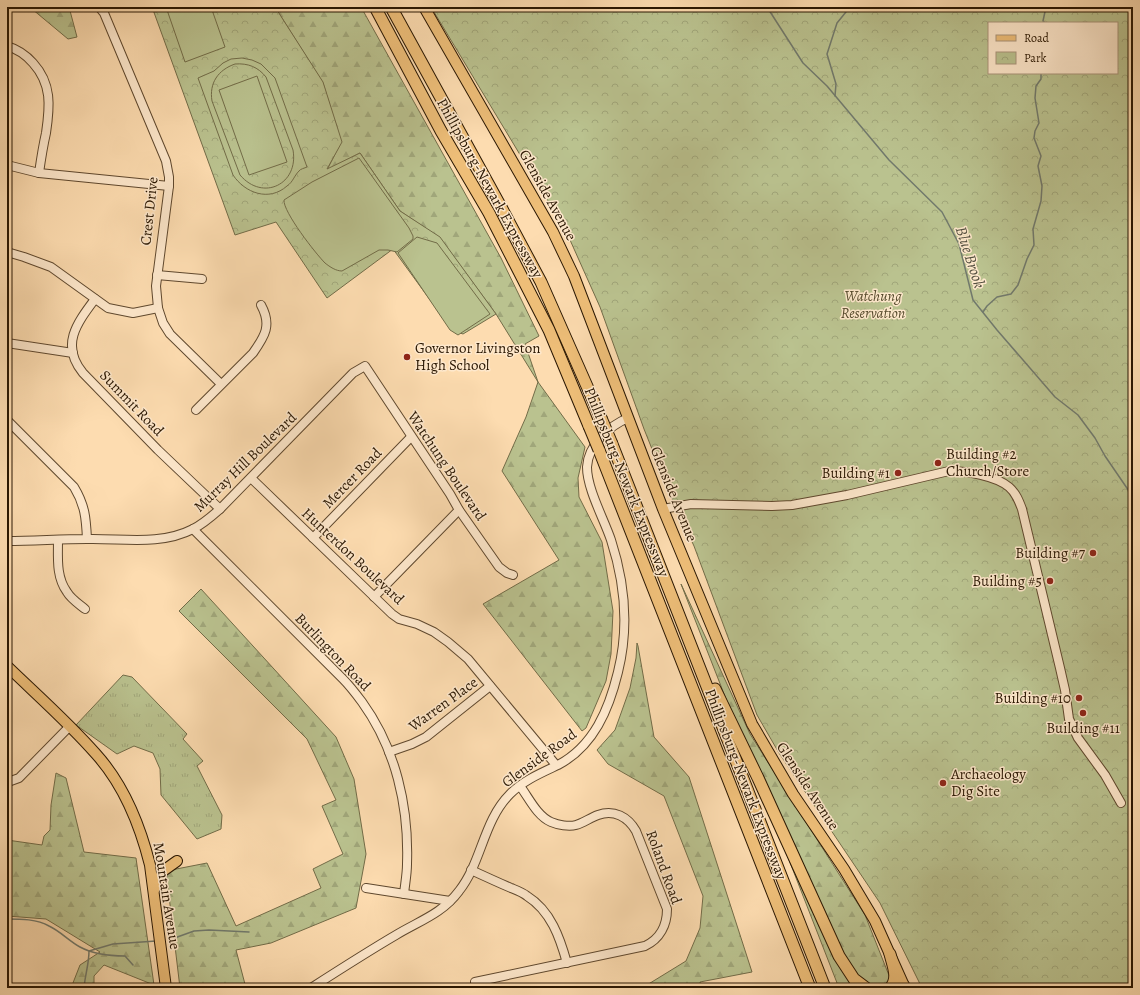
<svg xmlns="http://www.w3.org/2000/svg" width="1140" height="995" font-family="Alegreya,serif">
<defs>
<pattern id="grass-tufts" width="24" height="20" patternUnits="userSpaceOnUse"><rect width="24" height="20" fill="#bac28f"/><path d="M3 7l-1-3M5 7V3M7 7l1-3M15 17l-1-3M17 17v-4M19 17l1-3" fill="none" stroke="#a0a67a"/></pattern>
<pattern id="forest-firs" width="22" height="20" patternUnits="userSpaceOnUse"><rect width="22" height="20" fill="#bac28f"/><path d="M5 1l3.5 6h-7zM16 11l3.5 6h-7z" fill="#a0a67a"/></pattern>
<pattern id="park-crowns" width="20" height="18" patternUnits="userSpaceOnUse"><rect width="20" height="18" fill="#bac28f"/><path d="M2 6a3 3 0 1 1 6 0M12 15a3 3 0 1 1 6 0" fill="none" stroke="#a0a67a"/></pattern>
</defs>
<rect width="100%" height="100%" fill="#fddcb0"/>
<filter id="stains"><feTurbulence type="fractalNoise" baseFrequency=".005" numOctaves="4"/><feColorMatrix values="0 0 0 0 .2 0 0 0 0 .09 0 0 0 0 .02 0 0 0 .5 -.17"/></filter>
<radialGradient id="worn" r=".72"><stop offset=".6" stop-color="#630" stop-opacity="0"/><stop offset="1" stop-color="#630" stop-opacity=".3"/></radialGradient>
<g fill="url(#grass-tufts)" stroke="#726c48">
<path d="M 123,675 L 132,677 L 187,734 L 183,739 L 203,761 L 197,766 L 222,815 L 221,829 L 197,839 L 161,795 L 160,769 L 153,753 L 134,746 L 117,754 L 76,725 Z"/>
<path d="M 766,801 L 859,988 L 839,988 Z"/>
</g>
<g fill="url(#forest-firs)" stroke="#726c48">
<path d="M 25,7 L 69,7 L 77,37 L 68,39 L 32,9 Z"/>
<path d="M 275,7 L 361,7 L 501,258 L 539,336 L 525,344 L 538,382 L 585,447 L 578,478 L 579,497 L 602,542 L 613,611 L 611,654 L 606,681 L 586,728 L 582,731 L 483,604 L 559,560 L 502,471 L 526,417 L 538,382 L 496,314 L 440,238 L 400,211 L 360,153 L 327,170 L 341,142 L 323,83 Z"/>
<path d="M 681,584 L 750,734 L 865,915 L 894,988 L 859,988 L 766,801 Z"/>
<path d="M 201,589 L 336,737 L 354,779 L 366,854 L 356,908 L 271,943 L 236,950 L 246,988 L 180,988 L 166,871 L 207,863 L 236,926 L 321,888 L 313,869 L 343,854 L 322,806 L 336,800 L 307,739 L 179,611 Z"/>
<path d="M 637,643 L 638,646 L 654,737 L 689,777 L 752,972 L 700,982 L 701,988 L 642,988 L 686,961 L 700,928 L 703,896 L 664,796 L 608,764 L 597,750 L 615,730 L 630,688 L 636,658 Z"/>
<path d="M 56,773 L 66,778 L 84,852 L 136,858 L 154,985 L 104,965 L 94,976 L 94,988 L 71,988 L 80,965 L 100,952 L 46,919 L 7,916 L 7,840 L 42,845 L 44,836 L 50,830 L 51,805 Z"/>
</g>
<g fill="url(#park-crowns)" stroke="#726c48" fill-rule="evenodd">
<path d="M 152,7 L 275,7 L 323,82 L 342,142 L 327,169 L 360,153 L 400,211 L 440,237 L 496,314 L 463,334 L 452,330 L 393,249 L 327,298 L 276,222 L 235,235 Z"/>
<path d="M 431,7 L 1133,7 L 1133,988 L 922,988 L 880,903 L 779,753 L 757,715 L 694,546 L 672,499 L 644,429 L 600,307 L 566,231 ZM 989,23 L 1117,23 L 1117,73 L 989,73 Z"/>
</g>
<g fill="#bac28f" stroke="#726c48" fill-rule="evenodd">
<path d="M 166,7 L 211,7 L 225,47 L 185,62 Z"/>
<path d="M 242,58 L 252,60 L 261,64 L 275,78 L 307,167 C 305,168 300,169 299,171 C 294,176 293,182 287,186 C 269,202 245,193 233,175 L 198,78 L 214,71 L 223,63 L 231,59 ZM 235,64 C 248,63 258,67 266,77 L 293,150 C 299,184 263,202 240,175 L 212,101 C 209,83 218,70 235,64 Z"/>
<path d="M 257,76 L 287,162 L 249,175 L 219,90 Z"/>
<path d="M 359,158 L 409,228 L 413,236 L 413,239 L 397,252 L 388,250 L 379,250 L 342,271 C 336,271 330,267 325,263 C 316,254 283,212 284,200 L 312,182 Z"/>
<path d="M 417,237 L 437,243 L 490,314 L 458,335 L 450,330 L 398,253 Z"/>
</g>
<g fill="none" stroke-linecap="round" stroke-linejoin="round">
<g stroke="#71796c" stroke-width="1.5">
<path d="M 767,7 L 803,63 L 827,86 L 889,160 L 942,212 L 959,244 L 973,300 L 997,330 L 1055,397 L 1078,415 L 1095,438 L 1105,456 L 1131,494 L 1133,500"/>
<path d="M 1045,23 L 1043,21 L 1046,7"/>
<path d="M 835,96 L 836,84 L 827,54 L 837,23 L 850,7"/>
<path d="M 983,312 L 987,306 L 997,297 L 1011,294 L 1018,285 L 1027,259 L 1034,245 L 1033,229 L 1041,201 L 1042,186 L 1038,166 L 1041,156 L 1034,138 L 1035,131 L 1039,123 L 1035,98 L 1036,86 L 1041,79 L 1041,73"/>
<path d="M 7,919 C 21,919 37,919 49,926 C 60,931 69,941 80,947 C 93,954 110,956 125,956 L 133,965"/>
<path d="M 169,940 L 194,931 L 209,930 L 249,932"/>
<path d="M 84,988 C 85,975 89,964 89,951 L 113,944 L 156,941"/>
</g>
<g stroke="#5f482e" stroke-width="10">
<g id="minor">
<path d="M 99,7 L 104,13 L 166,161 L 169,177 L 169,186 L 156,286 L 158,308 L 163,323 L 170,334 L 221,384"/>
<path d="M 7,46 C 17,49 26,55 33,63 C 52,84 50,106 46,133 C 43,146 41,159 39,173"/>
<path d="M 7,165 L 39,173 L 169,186"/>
<path d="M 7,252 L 24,257 L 51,267 L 108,308 L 133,313 L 158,308"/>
<path d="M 157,275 L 202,279"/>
<path d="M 95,299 C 77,323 60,345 83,373 L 158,450 L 220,509"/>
<path d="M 7,343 L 73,353"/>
<path d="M 196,410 L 253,353 C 265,336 272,325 261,305"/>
<path d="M 7,420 L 74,487 C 85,505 86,518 87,539"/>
<path d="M 251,478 L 392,614 L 399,619 L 417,624 L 434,632 L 448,642 L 468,659 L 556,765"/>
<path d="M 663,509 L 691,504 L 772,506 L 792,505 L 847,495 L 949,471 C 966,471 996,476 1009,487 C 1016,493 1019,501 1022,509 L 1060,668 L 1065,690 L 1069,719 L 1078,738 L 1105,775 L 1121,803"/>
<path d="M 193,529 L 343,679 C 350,686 356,694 362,702 C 396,749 409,807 407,864 C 407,874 405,884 404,894"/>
<path d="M 313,538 L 411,437"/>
<path d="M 58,540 C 58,558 56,577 67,592 C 71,599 79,604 85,609"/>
<path d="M 7,541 C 34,541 60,539 87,539 C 122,538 160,546 193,529 C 203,524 211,517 220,509 L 353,373 L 365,366 L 450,494 L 459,510 L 499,567 L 507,573 L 513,575"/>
<path d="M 374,597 L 459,510"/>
<path d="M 389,752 L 412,744 L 426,737 L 490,686"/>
<path d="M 8,782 L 19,778 L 69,727"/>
<path d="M 471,870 C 484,876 497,882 511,888 C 516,890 522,892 527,896 C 551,911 560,938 567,963"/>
<path d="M 366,888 L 450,901"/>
<path d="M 475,982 L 645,946 C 660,939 667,925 667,909 L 636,831 C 628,817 614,809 598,815 C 590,818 583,823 576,825 C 569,827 558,825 551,822 C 537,816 529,798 520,786"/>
<path d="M 311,988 C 339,970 367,952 396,935 C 419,921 442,914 459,891 C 482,862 483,821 510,794 C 524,780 541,773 558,765 C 594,746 609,709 618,672 C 629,628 625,583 611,540 C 604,519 587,489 587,467 C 588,445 609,426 628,418"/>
</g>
</g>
<g stroke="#2a1702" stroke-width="12">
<g id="major">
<path d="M 424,7 L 553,232 L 574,276 L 663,509 L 752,724 L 793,794 L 844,869 L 875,921 L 905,988"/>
<path d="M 7,666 C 37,695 69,723 96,754 C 124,785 140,825 150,865 L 166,988"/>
<path d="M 154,890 L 163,871 L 177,861"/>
</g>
</g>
<g stroke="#2a1702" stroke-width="13">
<g id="highway">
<path d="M 375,7 L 441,131 L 489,213 L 549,330 L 589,426"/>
<path d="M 391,7 L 502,209 L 541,282 L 601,418"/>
<path d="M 612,444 L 825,988"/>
<path d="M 599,450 L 810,988"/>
<path d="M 715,689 L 758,778 L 839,956 L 854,979 L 866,988"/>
<path d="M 890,988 C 899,979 893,966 890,954"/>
<path d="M 898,988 L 904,986"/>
</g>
</g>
<use href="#minor" stroke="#fee8cc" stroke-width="8"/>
<use href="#major" stroke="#eebe78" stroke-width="10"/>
<use href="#highway" stroke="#eebe78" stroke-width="11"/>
<g stroke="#2a1702" stroke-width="13" stroke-linecap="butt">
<g id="highway-bridge">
<path d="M 601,418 L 612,444"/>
<path d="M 589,426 L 599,450"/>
</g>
</g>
<use href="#highway-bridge" stroke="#eebe78" stroke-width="11"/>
</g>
<g fill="#8f2418" stroke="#fee8cc" stroke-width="1.5">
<circle cx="407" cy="357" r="4"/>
<circle cx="938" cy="463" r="4"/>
<circle cx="898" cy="473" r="4"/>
<circle cx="1093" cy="553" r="4"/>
<circle cx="1050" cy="581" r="4"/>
<circle cx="1079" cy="698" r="4"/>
<circle cx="1083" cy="713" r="4"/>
<circle cx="943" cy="783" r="4"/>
</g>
<g text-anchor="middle" stroke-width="3" stroke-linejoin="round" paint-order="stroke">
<g font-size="15" fill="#2a1702" stroke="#fee8cc">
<text transform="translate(490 188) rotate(61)" y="5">Phillipsburg-Newark Expressway</text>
<text transform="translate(548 195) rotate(61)" y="5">Glenside Avenue</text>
<text transform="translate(149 211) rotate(-84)" y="5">Crest Drive</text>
<text transform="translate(132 403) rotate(46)" y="5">Summit Road</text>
<text transform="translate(245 462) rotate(-44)" y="5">Murray Hill Boulevard</text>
<text transform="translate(447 466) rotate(56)" y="5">Watchung Boulevard</text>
<text transform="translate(352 478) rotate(-46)" y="5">Mercer Road</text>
<text transform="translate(627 482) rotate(68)" y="5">Phillipsburg-Newark Expressway</text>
<text transform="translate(674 494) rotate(68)" y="5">Glenside Avenue</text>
<text transform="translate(353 556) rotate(43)" y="5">Hunterdon Boulevard</text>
<text transform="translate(333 652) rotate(46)" y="5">Burlington Road</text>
<text transform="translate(443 704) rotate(-36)" y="5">Warren Place</text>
<text transform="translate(539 758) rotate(-36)" y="5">Glenside Road</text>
<text transform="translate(746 784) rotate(69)" y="5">Phillipsburg-Newark Expressway</text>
<text transform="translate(808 786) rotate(57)" y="5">Glenside Avenue</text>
<text transform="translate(664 867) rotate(70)" y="5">Roland Road</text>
<text transform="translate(167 896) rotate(81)" y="5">Mountain Avenue</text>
</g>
<g font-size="15" font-style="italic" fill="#554a2c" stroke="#fee8cc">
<text x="873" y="301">Watchung<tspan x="873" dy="17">Reservation</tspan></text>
</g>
<g font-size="15" fill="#2a1702" stroke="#fee8cc" text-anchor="end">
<text x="415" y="353" text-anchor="start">Governor Livingston<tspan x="415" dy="17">High School</tspan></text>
<text x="946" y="459" text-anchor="start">Building #2<tspan x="946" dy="17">Church/Store</tspan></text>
<text x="890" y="478">Building #1</text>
<text x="1085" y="558">Building #7</text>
<text x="1042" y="586">Building #5</text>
<text x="1071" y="703">Building #10</text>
<text x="1083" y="733" text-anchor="middle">Building #11</text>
<text x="951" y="779" text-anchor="start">Archaeology<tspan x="951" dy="17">Dig Site</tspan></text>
</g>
<g font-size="16" font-style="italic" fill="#545040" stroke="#fee8cc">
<text transform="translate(971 257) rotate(72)" y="6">Blue Brook</text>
</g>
</g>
<rect width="1140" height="995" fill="none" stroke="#fddcb0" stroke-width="24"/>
<rect x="8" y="8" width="1124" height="979" fill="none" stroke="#2a1702" stroke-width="2"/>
<rect x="12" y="12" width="1116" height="971" fill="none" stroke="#2a1702"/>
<rect x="988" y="22" width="130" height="52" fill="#fee8cc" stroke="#a9947b"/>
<rect x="996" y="35" width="20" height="6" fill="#eebe78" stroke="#a9947b"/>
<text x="1024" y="42" font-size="12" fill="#2a1702">Road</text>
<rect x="996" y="52" width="20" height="12" fill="url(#park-crowns)" stroke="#a9947b"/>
<text x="1024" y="62" font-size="12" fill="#2a1702">Park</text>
<rect width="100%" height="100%" filter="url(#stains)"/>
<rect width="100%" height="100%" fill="url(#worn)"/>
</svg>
